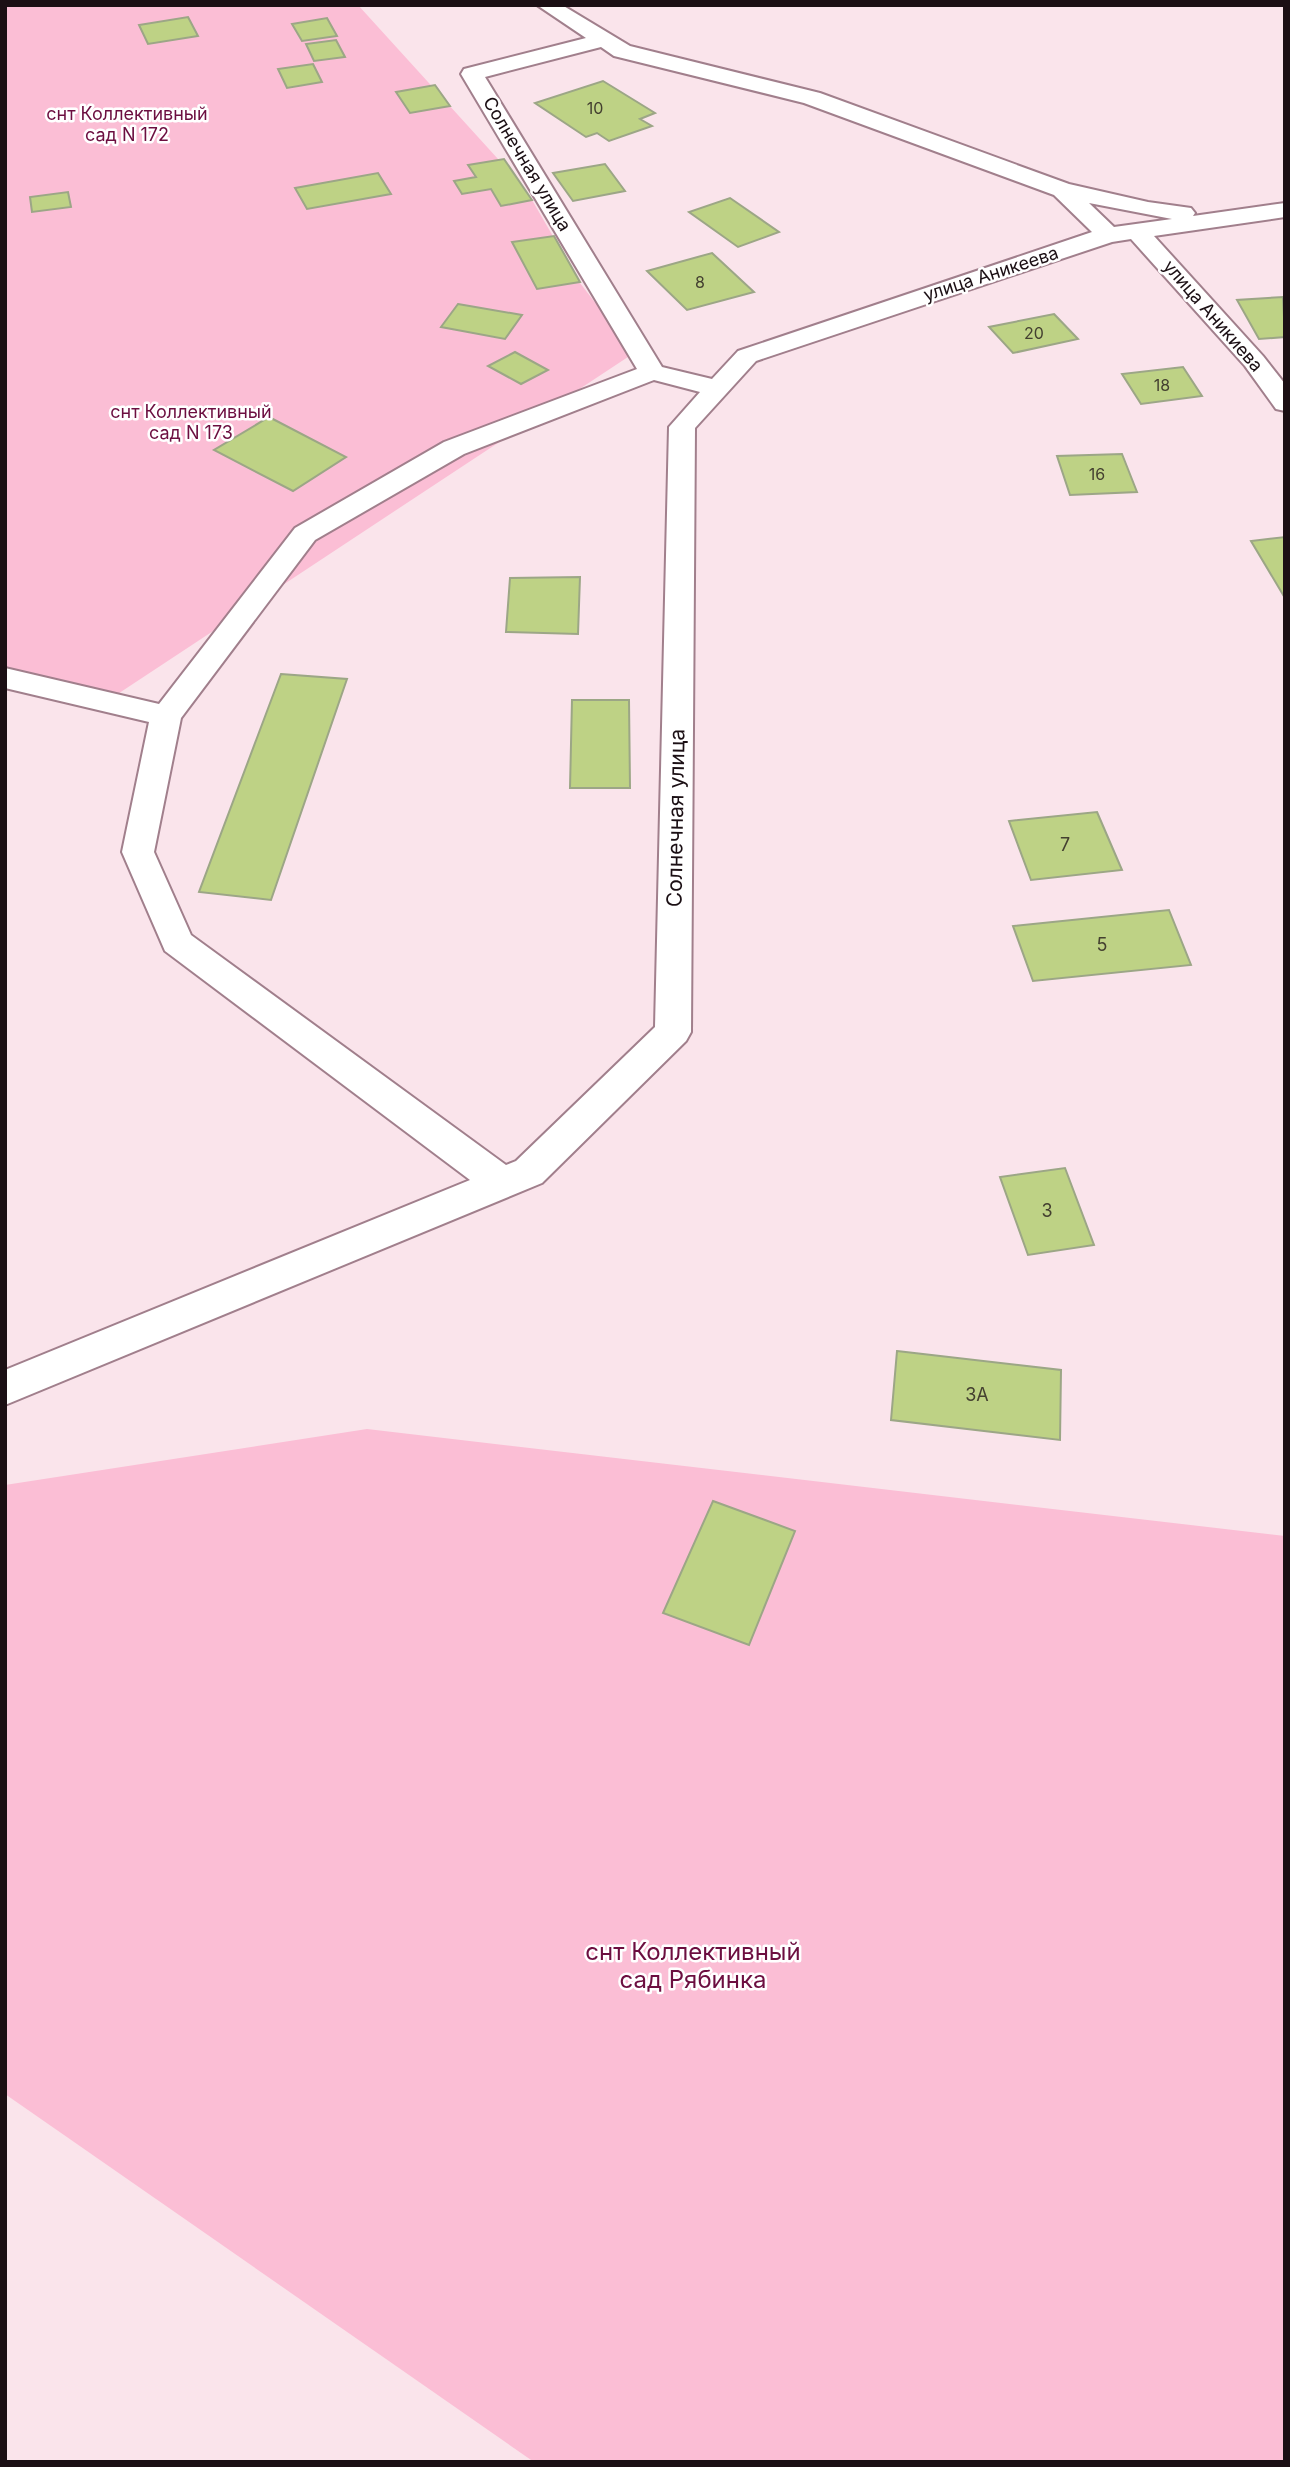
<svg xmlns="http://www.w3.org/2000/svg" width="1290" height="2467" font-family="Inter,sans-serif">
<rect width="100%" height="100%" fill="#fae4eb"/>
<g fill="#fbbed5">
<path d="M 5,5 L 358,5 L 508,170 L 532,200 L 580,283 L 634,353 L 98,707 L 5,688 Z"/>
<path d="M 367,1429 L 1285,1536 L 1285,2462 L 534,2462 L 5,2094 L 5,1485 Z"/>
</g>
<g fill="#bed285" stroke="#9ca686" stroke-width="2">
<path d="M 188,17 L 198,36 L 148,44 L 139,25 Z"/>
<path d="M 327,18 L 337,36 L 302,41 L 292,24 Z"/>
<path d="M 336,40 L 345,57 L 314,61 L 306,44 Z"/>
<path d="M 313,64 L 322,82 L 287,88 L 278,69 Z"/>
<path d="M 603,81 L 655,113 L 640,119 L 652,126 L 609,141 L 597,133 L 586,137 L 535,103 Z"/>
<path d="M 435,85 L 450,106 L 410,113 L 396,92 Z"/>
<path d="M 504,159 L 532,200 L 501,206 L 491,189 L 462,194 L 454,181 L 476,177 L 468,165 Z"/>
<path d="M 605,164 L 625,191 L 573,201 L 553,173 Z"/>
<path d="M 378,173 L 391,194 L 307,209 L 295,188 Z"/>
<path d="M 68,192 L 71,207 L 32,212 L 30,197 Z"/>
<path d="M 730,198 L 779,232 L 738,247 L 689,212 Z"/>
<path d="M 554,236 L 580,282 L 537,289 L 512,242 Z"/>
<path d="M 712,253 L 754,292 L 687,310 L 647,271 Z"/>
<path d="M 1283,297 L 1285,337 L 1259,339 L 1237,300 Z"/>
<path d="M 458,304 L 522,315 L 505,339 L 441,327 Z"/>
<path d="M 1054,314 L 1078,339 L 1013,353 L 989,327 Z"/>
<path d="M 515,352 L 548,370 L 521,384 L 488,366 Z"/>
<path d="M 1183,367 L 1202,396 L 1141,404 L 1122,374 Z"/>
<path d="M 269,417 L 346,457 L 293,491 L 214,450 Z"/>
<path d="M 1122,454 L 1137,492 L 1070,495 L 1057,456 Z"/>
<path d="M 1285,537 L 1285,598 L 1251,541 Z"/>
<path d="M 580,577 L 578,634 L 506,632 L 510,578 Z"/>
<path d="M 281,674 L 347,679 L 271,900 L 199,892 Z"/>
<path d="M 572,700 L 629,700 L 630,788 L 570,788 Z"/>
<path d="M 1097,812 L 1122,870 L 1031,880 L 1009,821 Z"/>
<path d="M 1169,910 L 1191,965 L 1033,981 L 1013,926 Z"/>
<path d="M 1065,1168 L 1094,1245 L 1028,1255 L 1000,1177 Z"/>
<path d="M 897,1351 L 1061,1370 L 1060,1440 L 891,1420 Z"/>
<path d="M 713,1501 L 795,1531 L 749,1645 L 663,1613 Z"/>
</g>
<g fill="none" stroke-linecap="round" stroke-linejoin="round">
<g stroke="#a17f8c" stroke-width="4">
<path id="minor" d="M 537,5 L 562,5 L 630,46 L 820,93 L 1069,184 L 1148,202 L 1191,208 L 1195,213 L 1193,216 L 1285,203 L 1285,217 L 1154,236 L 1263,356 L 1285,384 L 1285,411 L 1276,409 L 1245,366 L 1131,239 L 1112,242 L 756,361 L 695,428 L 691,1032 L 686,1041 L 542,1183 L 5,1405 L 5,1370 L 470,1180 L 165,951 L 122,852 L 149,722 L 5,688 L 5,668 L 159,704 L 295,528 L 444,442 L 637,369 L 461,74 L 464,69 L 586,38 ZM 601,47 L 614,56 L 804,103 L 1054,195 L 1092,232 L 738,351 L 712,379 L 662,367 L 485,77 ZM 1089,203 L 1172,219 L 1114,227 ZM 654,380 L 700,392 L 669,427 L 655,1027 L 516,1161 L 506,1165 L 191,935 L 154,852 L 181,718 L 315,540 L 464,454 Z"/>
</g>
<use href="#minor" fill="#fff" fill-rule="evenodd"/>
</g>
<g text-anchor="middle" stroke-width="5" stroke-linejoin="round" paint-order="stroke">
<g font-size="16" fill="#444030">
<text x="595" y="114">10</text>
<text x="700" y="288">8</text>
<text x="1034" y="339">20</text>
<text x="1162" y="391">18</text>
<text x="1097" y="480">16</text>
</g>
<g font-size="18" fill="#6c0e40" stroke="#fff">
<text x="127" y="120">снт Коллективный<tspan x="127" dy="21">сад N 172</tspan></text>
<text x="191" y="418">снт Коллективный<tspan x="191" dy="21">сад N 173</tspan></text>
</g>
<g font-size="18" fill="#1b0f14" stroke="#fff">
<text transform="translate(527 164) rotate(59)" y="6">Солнечная улица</text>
<text transform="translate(991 274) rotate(-18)" y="6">улица Аникеева</text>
<text transform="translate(1213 316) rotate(49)" y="6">улица Аникиева</text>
</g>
<g font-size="18" fill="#444030">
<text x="1065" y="851">7</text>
<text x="1102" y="951">5</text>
<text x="1047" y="1217">3</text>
<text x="977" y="1401">3А</text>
</g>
<g font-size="21" fill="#1b0f14" stroke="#fff">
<text transform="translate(676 818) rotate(-89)" y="7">Солнечная улица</text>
</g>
<g font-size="24" fill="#6c0e40" stroke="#fff">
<text x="693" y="1960">снт Коллективный<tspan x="693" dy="28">сад Рябинка</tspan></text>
</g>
</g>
<rect width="1290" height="2467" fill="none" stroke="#1b0f14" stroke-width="14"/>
</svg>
